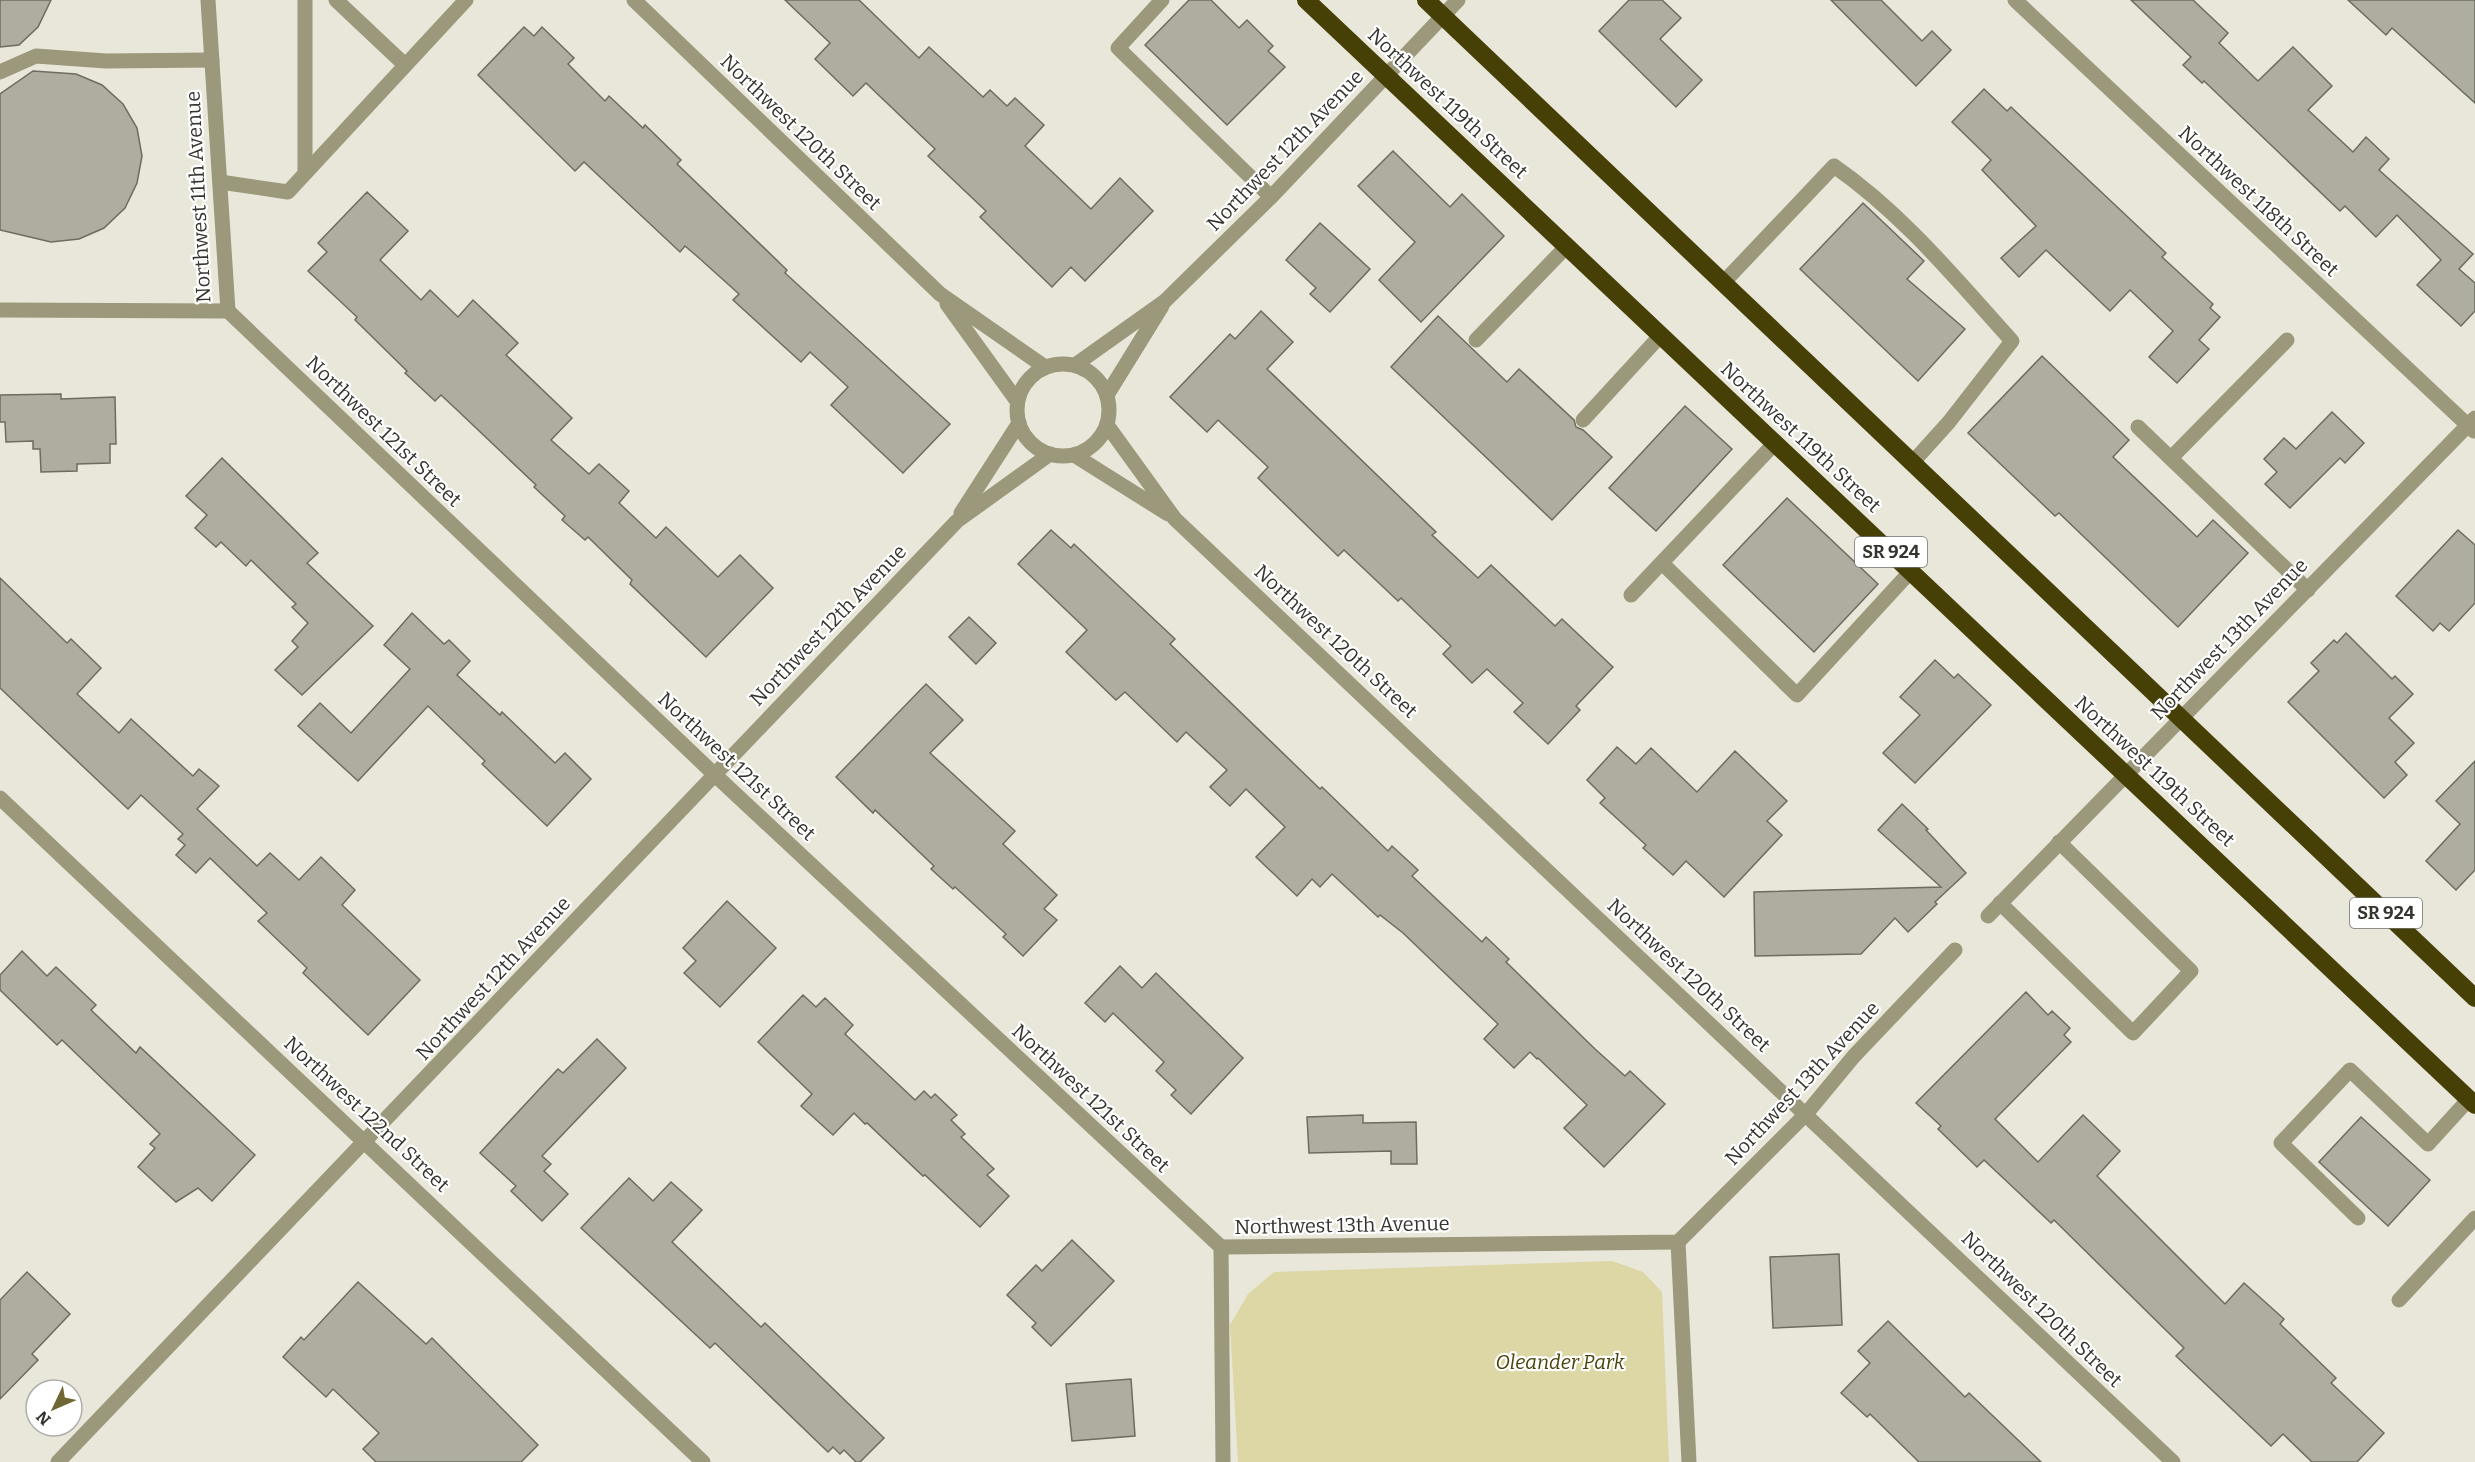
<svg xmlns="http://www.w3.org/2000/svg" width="2475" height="1462" font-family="Bitter,serif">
<rect width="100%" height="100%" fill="#e8e7d9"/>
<path fill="#ddd6a5" d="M 1612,1261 L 1643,1272 L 1662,1292 L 1669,1462 L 1238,1462 L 1230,1325 L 1248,1294 L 1274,1272 Z"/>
<g fill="#aeada0" stroke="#6d6c60" stroke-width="1.5">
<path d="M 0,0 L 51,0 L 38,27 L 19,45 L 0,47 Z"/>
<path d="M 785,0 L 859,0 L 919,58 L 929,47 L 983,97 L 990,90 L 1007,106 L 1015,98 L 1044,125 L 1025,146 L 1091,209 L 1120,178 L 1153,211 L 1085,281 L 1071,267 L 1052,287 L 980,217 L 986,211 L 928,156 L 935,149 L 866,83 L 853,96 L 815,59 L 830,43 Z"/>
<path d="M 1189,0 L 1211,0 L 1239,28 L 1247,20 L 1273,46 L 1268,51 L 1285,67 L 1227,125 L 1145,45 Z"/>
<path d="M 1629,0 L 1662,0 L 1681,18 L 1660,39 L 1702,80 L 1676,107 L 1599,31 Z"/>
<path d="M 1831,0 L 1881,0 L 1922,41 L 1932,31 L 1951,50 L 1916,86 Z"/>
<path d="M 2131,0 L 2193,0 L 2228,33 L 2219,43 L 2258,81 L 2293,47 L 2332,86 L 2308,110 L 2353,152 L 2366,137 L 2389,159 L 2379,170 L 2473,254 L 2459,269 L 2475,283 L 2475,311 L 2461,326 L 2417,285 L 2441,260 L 2397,215 L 2376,237 L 2345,206 L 2340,211 L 2204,81 L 2202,83 L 2183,65 L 2191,57 Z"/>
<path d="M 2348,0 L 2475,0 L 2475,103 L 2392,28 L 2386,35 Z"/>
<path d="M 524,27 L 534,36 L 542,27 L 574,58 L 568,64 L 605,101 L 609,96 L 643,128 L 645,125 L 681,160 L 677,164 L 787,270 L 785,273 L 950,424 L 903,473 L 831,405 L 848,387 L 810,352 L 801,362 L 733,300 L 739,294 L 699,258 L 685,246 L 680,252 L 584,162 L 575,171 L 478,75 Z"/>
<path d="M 33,71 L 76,74 L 102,85 L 123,104 L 137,128 L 142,156 L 137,183 L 125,208 L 104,228 L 79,239 L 51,242 L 0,230 L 0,94 Z"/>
<path d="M 1984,89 L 2007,111 L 2011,107 L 2166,253 L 2162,257 L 2213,304 L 2210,308 L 2220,317 L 2199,340 L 2209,349 L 2177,383 L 2149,357 L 2173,331 L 2130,290 L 2110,311 L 2046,250 L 2019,277 L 2001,258 L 2036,226 L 1982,170 L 1991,160 L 1952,122 Z"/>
<path d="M 1393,151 L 1450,207 L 1462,194 L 1504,236 L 1421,322 L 1379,280 L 1415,242 L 1358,186 Z"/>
<path d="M 367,192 L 408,231 L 380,260 L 421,300 L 430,290 L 458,317 L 473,300 L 518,343 L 506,355 L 572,418 L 551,440 L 589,474 L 599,464 L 629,491 L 619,503 L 656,538 L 666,527 L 718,577 L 740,555 L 773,588 L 706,657 L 630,584 L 632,580 L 588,537 L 585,540 L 562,520 L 565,516 L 534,487 L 536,485 L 456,409 L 441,395 L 435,401 L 405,373 L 407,371 L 355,320 L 357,317 L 308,271 L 327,252 L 318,243 Z"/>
<path d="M 1863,203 L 1924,261 L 1907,279 L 1965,329 L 1918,381 L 1800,269 Z"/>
<path d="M 1320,223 L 1370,269 L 1330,312 L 1310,294 L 1316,288 L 1286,260 Z"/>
<path d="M 1261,311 L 1293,342 L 1267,369 L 1436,532 L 1432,535 L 1478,578 L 1491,565 L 1555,626 L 1562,619 L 1613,667 L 1576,706 L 1580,710 L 1548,744 L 1514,712 L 1523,703 L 1487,669 L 1472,683 L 1443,654 L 1451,646 L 1401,598 L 1398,601 L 1344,550 L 1338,556 L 1258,478 L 1268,467 L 1218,420 L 1207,432 L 1170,397 L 1230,334 L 1235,339 Z"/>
<path d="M 1438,316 L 1507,382 L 1519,369 L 1574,420 L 1576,427 L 1583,430 L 1612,457 L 1552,520 L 1391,367 Z"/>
<path d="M 2042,356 L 2129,440 L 2113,457 L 2197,537 L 2213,520 L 2248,553 L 2178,627 L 2059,513 L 2055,516 L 1968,433 Z"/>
<path d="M 61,394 L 61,399 L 115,397 L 116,444 L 110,444 L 110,463 L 77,464 L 77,471 L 41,472 L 40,449 L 33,449 L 33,441 L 6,442 L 5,422 L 0,422 L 0,395 Z"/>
<path d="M 1685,406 L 1732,449 L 1656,531 L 1609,488 Z"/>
<path d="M 2332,412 L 2364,443 L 2345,463 L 2340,458 L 2290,508 L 2265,484 L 2277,472 L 2264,459 L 2284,438 L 2296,449 Z"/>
<path d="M 222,458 L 318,553 L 307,563 L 373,626 L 302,695 L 275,670 L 298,647 L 292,641 L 308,623 L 292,607 L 296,604 L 251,560 L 246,566 L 221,542 L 216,547 L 195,528 L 207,515 L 186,496 Z"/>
<path d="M 1787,498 L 1878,584 L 1814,652 L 1723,565 Z"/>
<path d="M 1051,530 L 1071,548 L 1074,544 L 1175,639 L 1170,644 L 1320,789 L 1322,787 L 1388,851 L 1392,846 L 1418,870 L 1412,876 L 1482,942 L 1486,937 L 1509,959 L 1506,962 L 1595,1049 L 1625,1076 L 1630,1071 L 1665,1104 L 1604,1167 L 1564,1128 L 1587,1105 L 1538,1058 L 1537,1059 L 1530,1052 L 1514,1068 L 1484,1039 L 1498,1024 L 1403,933 L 1380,915 L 1378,917 L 1332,874 L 1320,887 L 1312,879 L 1297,896 L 1256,857 L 1285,827 L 1246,789 L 1230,806 L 1210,787 L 1227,770 L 1186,732 L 1177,742 L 1125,692 L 1116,700 L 1066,652 L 1087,630 L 1018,564 Z"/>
<path d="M 2458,530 L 2475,545 L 2475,603 L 2449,631 L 2440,623 L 2433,631 L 2396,596 Z"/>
<path d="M 0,578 L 67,643 L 71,639 L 101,668 L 77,694 L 119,733 L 131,719 L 193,776 L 199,769 L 219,786 L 197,809 L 257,866 L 270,853 L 299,880 L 321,857 L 355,890 L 342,905 L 420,980 L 368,1035 L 303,973 L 307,968 L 258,921 L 267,913 L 210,858 L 196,873 L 176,855 L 185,845 L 178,839 L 183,834 L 141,795 L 128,809 L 0,688 Z"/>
<path d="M 412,613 L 444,644 L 449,640 L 470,661 L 457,675 L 500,715 L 502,712 L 555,763 L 565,753 L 591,779 L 547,826 L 482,764 L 485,761 L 428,706 L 358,781 L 298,726 L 320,703 L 351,733 L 410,669 L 384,645 Z"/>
<path d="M 969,617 L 996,643 L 976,664 L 949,637 Z"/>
<path d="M 2346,633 L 2392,679 L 2395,676 L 2413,694 L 2389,718 L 2414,743 L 2395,762 L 2407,775 L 2384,798 L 2288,702 L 2319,671 L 2311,663 L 2334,640 L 2337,643 Z"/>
<path d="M 1935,660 L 1954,678 L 1958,674 L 1991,705 L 1915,783 L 1883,753 L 1920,715 L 1900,697 Z"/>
<path d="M 926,684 L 963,720 L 930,753 L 1015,831 L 1003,844 L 1057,895 L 1044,909 L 1057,920 L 1023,956 L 1003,937 L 1006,934 L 955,887 L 953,889 L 931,869 L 934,866 L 875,810 L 873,813 L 836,777 Z"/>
<path d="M 1617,747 L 1636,764 L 1651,748 L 1697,792 L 1735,751 L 1787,801 L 1767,821 L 1782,835 L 1724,897 L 1686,861 L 1673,875 L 1643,848 L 1646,845 L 1600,803 L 1605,798 L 1587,780 Z"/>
<path d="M 2475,761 L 2475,870 L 2456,890 L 2426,861 L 2460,824 L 2436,801 Z"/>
<path d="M 1902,804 L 1928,829 L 1926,830 L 1966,873 L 1935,902 L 1937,904 L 1908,932 L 1895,918 L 1861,954 L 1755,956 L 1754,892 L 1941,887 L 1878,830 Z"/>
<path d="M 727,901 L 776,948 L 720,1007 L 684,973 L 696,961 L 683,948 Z"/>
<path d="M 22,951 L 47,976 L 56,967 L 96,1005 L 91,1010 L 136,1053 L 140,1047 L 255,1155 L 212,1201 L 198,1188 L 176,1202 L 138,1167 L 155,1148 L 150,1144 L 160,1134 L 62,1040 L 57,1045 L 0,990 L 0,975 Z"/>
<path d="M 1120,966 L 1142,988 L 1156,973 L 1243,1058 L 1191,1114 L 1171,1095 L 1176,1090 L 1156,1071 L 1164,1062 L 1113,1013 L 1105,1022 L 1085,1003 Z"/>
<path d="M 2026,992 L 2048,1015 L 2052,1011 L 2070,1028 L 2064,1035 L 2071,1042 L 1995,1119 L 2038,1162 L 2083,1115 L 2120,1151 L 2097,1176 L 2225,1304 L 2244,1283 L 2284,1319 L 2280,1324 L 2336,1378 L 2331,1383 L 2384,1433 L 2357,1462 L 2312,1462 L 2283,1434 L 2271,1446 L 2176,1356 L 2184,1348 L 2054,1220 L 2051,1223 L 1984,1160 L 1977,1167 L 1938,1129 L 1941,1126 L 1916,1103 Z"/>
<path d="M 803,995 L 816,1007 L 825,998 L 853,1025 L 845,1034 L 915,1100 L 924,1091 L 931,1098 L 935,1094 L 957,1115 L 951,1120 L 965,1134 L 961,1137 L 994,1169 L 987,1175 L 1009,1196 L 980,1227 L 925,1175 L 923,1176 L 867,1123 L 865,1124 L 854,1113 L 833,1135 L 801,1106 L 812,1094 L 758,1042 Z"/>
<path d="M 597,1039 L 626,1068 L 542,1156 L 551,1164 L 544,1171 L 568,1194 L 542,1221 L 511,1191 L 516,1186 L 480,1153 L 558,1069 L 563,1073 Z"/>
<path d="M 1363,1115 L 1363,1123 L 1416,1122 L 1417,1164 L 1391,1164 L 1391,1151 L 1309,1153 L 1307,1117 Z"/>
<path d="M 2361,1117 L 2430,1180 L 2388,1226 L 2319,1162 Z"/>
<path d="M 629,1178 L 653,1201 L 671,1182 L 702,1210 L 672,1242 L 761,1327 L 765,1323 L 884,1438 L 860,1462 L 856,1462 L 844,1450 L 840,1454 L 833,1447 L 828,1452 L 715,1343 L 710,1348 L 581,1228 Z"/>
<path d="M 1072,1240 L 1114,1281 L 1051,1346 L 1032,1327 L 1036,1323 L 1007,1295 L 1036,1265 L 1042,1271 Z"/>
<path d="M 1839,1254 L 1842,1325 L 1773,1328 L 1770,1257 Z"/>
<path d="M 27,1272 L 70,1314 L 32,1354 L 38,1360 L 0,1399 L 0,1300 Z"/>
<path d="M 358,1282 L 426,1344 L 432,1338 L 538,1445 L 521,1462 L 376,1462 L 363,1449 L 379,1433 L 333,1389 L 326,1397 L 283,1357 L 301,1337 L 304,1340 Z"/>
<path d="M 1888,1321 L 1965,1397 L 1969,1393 L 2041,1462 L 1919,1462 L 1870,1414 L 1867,1417 L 1841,1393 L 1870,1363 L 1858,1351 Z"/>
<path d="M 1131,1379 L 1135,1436 L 1072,1441 L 1066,1384 Z"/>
</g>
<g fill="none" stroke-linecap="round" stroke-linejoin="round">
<g stroke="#9b987b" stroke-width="15">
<path d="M 208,0 L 228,311"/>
<path d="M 336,0 L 405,65"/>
<path d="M 634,0 L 940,294 L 1045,367"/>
<path d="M 1162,0 L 1118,48 L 1271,197"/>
<path d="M 2015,0 L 2474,431"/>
<path d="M 0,72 L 36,56 L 106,61 L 212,60"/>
<path d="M 305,173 L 305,0"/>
<path d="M 220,182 L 288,192 L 466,0"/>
<path d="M 1723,283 L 1834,166 C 1903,214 1956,279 2012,341 L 1949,422 L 1912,463"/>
<path d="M 947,304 L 1017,401"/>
<path d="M 0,310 L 228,311"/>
<path d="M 228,311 L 714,774 L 1221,1247"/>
<path d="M 1476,340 L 1567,246"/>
<circle cx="1063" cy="410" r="46"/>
<path d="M 1075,365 L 1165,301 L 1271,197 L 1458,0"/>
<path d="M 1107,395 L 1162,306"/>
<path d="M 1583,420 L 1661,335"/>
<path d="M 1107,425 L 1175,519 L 2173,1462"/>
<path d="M 2138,427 L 2308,590"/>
<path d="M 1074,455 L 1168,514"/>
<path d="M 2171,458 L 2287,340"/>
<path d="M 961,513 L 1019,423"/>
<path d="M 1662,563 L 1797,695 L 1911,571"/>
<path d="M 1631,595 L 1775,443"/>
<path d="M 0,798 L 703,1462"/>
<path d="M 2000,903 L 2133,1033 L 2191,971 L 2059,842"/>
<path d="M 1988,916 L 2475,418"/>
<path d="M 2358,1218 L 2281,1143 L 2350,1070 L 2428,1144 L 2469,1099"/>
<path d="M 1678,1242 L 1689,1462"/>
<path d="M 1221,1247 L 1678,1242 L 1806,1114 L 1854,1056 L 1955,950"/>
<path d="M 1221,1247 L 1223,1462"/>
<path d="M 2399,1300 L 2475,1218"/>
<path d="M 58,1462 L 957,521 L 1050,454"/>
</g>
<g stroke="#474006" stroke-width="18">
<path d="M 1306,0 L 2475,1105"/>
<path d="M 1426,0 L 2475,998"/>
</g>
</g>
<g text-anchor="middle" stroke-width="4.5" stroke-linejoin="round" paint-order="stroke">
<g fill="#fff" stroke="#72716d" stroke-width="1.5">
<rect x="1855" y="537" width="72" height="30" rx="4.5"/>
<rect x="2350" y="898" width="72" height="30" rx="4.5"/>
</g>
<g font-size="18" font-weight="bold" fill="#35342f">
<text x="1891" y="558">SR 924</text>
<text x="2386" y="919">SR 924</text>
</g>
<g font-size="20" fill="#35342f" stroke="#fff">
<text transform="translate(1448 103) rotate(43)" y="7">Northwest 119th Street</text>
<text transform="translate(801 132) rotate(44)" y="7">Northwest 120th Street</text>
<text transform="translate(1285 150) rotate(-46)" y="7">Northwest 12th Avenue</text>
<text transform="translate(198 197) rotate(-93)" y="7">Northwest 11th Avenue</text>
<text transform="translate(2259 201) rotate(43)" y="7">Northwest 118th Street</text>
<text transform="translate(384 431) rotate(44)" y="7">Northwest 121st Street</text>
<text transform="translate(1801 437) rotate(43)" y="7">Northwest 119th Street</text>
<text transform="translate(828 625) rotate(-46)" y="7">Northwest 12th Avenue</text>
<text transform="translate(2229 639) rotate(-46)" y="7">Northwest 13th Avenue</text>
<text transform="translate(1336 641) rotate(43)" y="7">Northwest 120th Street</text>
<text transform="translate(737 766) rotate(43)" y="7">Northwest 121st Street</text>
<text transform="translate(2155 771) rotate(43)" y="7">Northwest 119th Street</text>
<text transform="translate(1689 975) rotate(43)" y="7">Northwest 120th Street</text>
<text transform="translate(493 978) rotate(-47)" y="7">Northwest 12th Avenue</text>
<text transform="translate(1802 1083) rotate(-47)" y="7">Northwest 13th Avenue</text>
<text transform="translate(1091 1098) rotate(43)" y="7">Northwest 121st Street</text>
<text transform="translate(367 1114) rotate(43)" y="7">Northwest 122nd Street</text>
<text transform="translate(1342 1225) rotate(-1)" y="7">Northwest 13th Avenue</text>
<text transform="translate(2042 1309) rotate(44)" y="7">Northwest 120th Street</text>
</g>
<g font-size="20" font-style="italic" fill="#4a430b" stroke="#fff">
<text x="1560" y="1369">Oleander Park</text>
</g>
</g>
<g transform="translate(54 1408) rotate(226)"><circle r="28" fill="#ffffff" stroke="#aeaeac" stroke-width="1.5"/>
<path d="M0-4.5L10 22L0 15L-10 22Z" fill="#6e6734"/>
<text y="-9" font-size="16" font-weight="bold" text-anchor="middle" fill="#35342f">N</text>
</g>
</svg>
